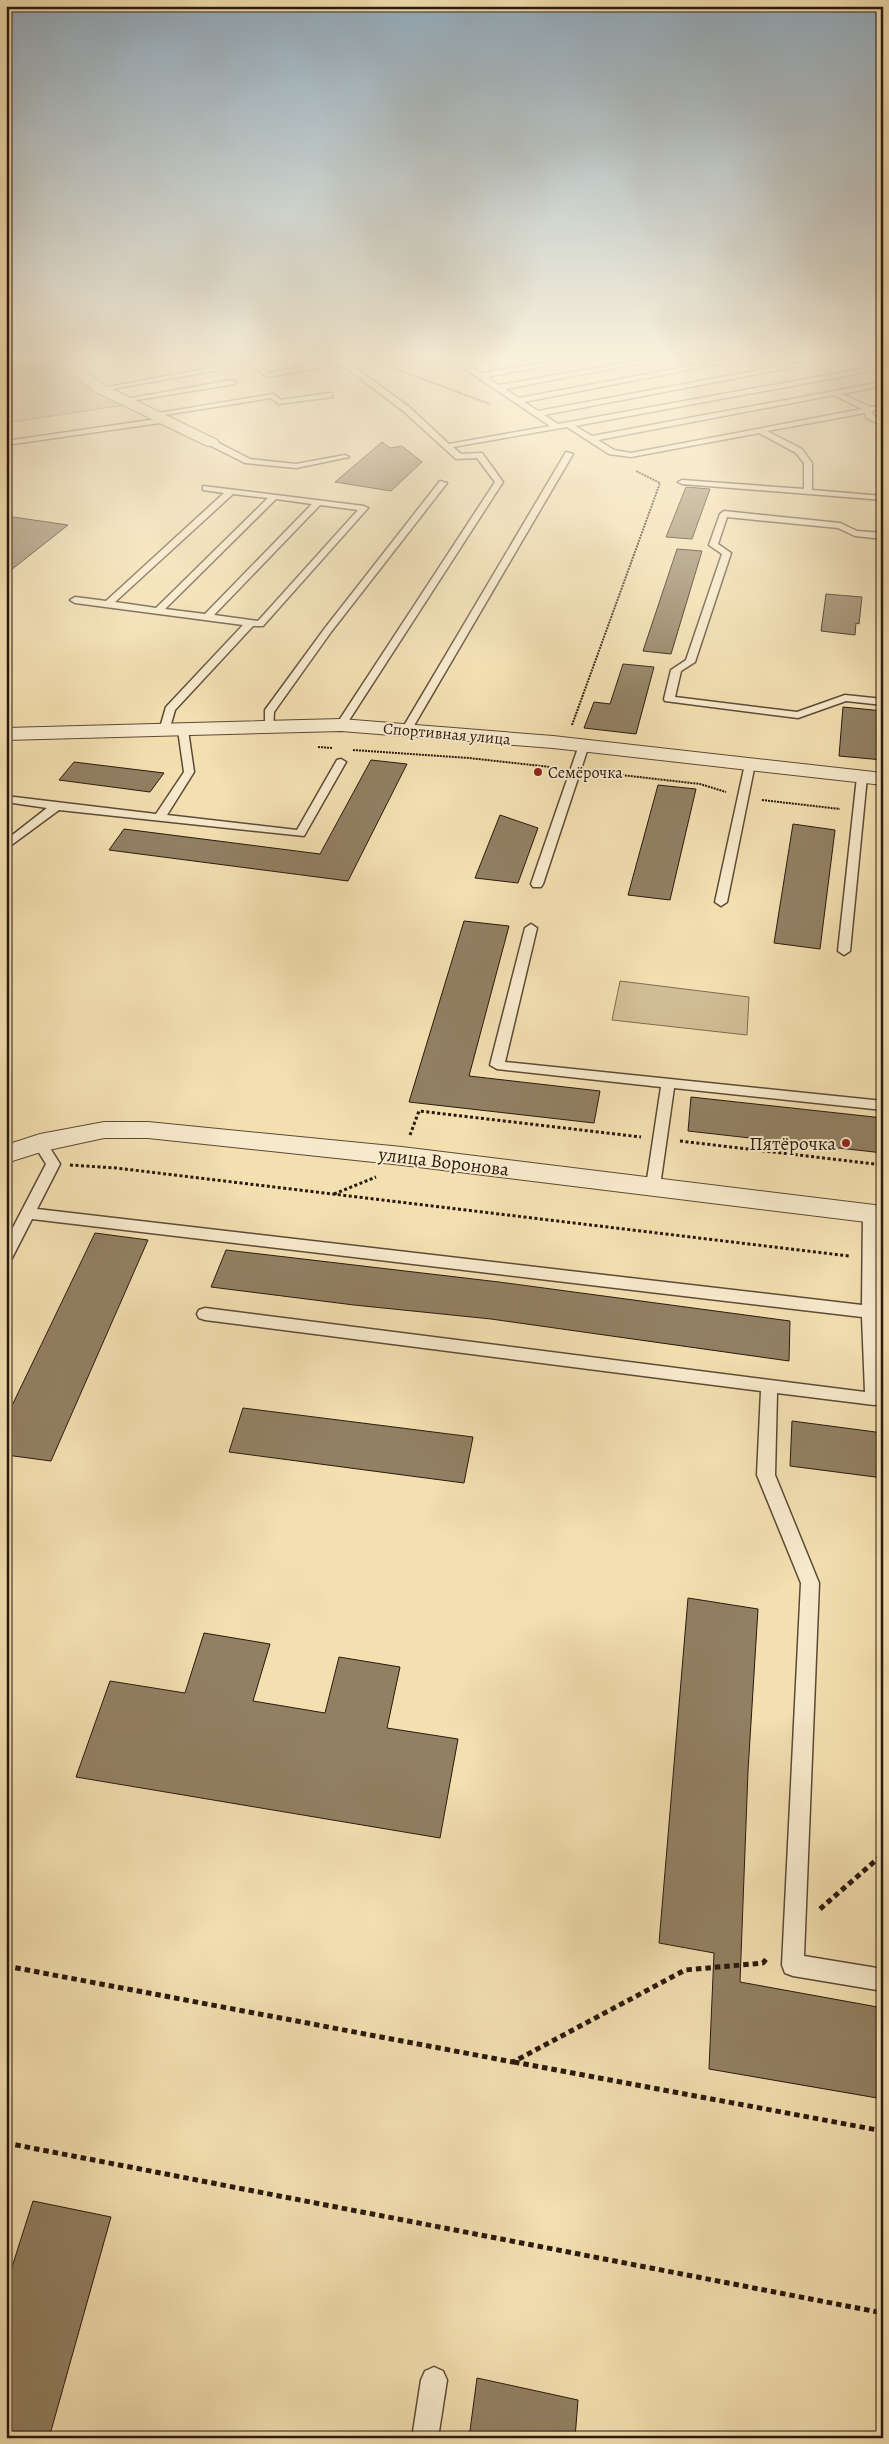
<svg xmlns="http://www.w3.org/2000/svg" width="889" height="2444" font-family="Alegreya,serif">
<rect width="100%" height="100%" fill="#f3dfb0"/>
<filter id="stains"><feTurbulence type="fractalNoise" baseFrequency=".004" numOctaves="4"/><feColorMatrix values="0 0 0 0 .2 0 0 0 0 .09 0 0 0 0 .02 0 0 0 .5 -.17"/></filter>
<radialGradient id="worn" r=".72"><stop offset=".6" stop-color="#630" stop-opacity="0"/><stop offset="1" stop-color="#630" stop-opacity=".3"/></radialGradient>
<g fill="#d1bd95" stroke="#7d6b52">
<path d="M 6,359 L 50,359 L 69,377 L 124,405 L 6,423 Z"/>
<path d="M 620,981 L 749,997 L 747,1035 L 612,1020 Z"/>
</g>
<g fill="#928063" stroke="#29190f">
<path d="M 382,442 L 390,448 L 402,446 L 422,462 L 391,491 L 335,482 Z"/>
<path d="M 686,487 L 710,489 L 692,539 L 666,537 Z"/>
<path d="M 6,516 L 68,525 L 6,574 Z"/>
<path d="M 677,549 L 702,551 L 671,654 L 643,651 Z"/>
<path d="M 826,594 L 862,597 L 859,624 L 856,623 L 855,635 L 821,631 Z"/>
<path d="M 623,664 L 654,667 L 636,734 L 584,728 L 594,702 L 610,704 Z"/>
<path d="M 843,707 L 883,711 L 883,760 L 839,756 Z"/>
<path d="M 371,760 L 407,764 L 348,881 L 109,850 L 124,829 L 320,854 Z"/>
<path d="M 74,762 L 164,773 L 150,792 L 59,780 Z"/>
<path d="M 658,785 L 696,789 L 670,900 L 628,895 Z"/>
<path d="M 500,815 L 538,828 L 518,883 L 475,878 Z"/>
<path d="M 793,824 L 835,830 L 820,949 L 774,943 Z"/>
<path d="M 464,921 L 509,926 L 469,1076 L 600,1091 L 594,1123 L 409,1102 Z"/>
<path d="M 691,1097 L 883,1118 L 883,1153 L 688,1131 Z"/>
<path d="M 95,1233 L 148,1240 L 51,1461 L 6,1455 L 6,1418 Z"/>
<path d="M 226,1250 L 499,1282 L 790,1321 L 789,1361 L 491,1319 L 354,1305 L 211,1287 Z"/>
<path d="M 243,1408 L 473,1437 L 464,1483 L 229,1452 Z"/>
<path d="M 792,1421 L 883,1433 L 883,1478 L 790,1466 Z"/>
<path d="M 688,1598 L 758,1609 L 748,1771 L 740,1982 L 883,2008 L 883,2099 L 709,2069 L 714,1953 L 659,1943 Z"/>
<path d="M 204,1633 L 270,1644 L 253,1701 L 325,1713 L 339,1657 L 400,1667 L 387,1728 L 458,1739 L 440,1838 L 76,1777 L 110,1681 L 185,1693 Z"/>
<path d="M 33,2201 L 111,2217 L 49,2438 L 6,2438 L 6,2286 Z"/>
<path d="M 477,2378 L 578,2400 L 575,2438 L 469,2438 Z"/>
</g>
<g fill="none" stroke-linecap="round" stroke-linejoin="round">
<g stroke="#5c4a37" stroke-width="3">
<g id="service">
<path d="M 79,359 L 97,359 L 63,366 L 60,364 Z"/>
<path d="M 243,359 L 251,359 L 268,373 L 343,359 L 408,406 L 449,444 L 550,426 L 459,365 L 439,359 L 488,359 L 467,364 L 481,373 L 565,359 L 582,359 L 487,377 L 499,385 L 648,359 L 664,359 L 505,389 L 519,398 L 727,359 L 743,359 L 524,402 L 538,411 L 820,359 L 836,359 L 544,415 L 558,424 L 883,365 L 883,369 L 575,426 L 592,436 L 883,382 L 883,386 L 842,394 L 870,407 L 883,405 L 883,409 L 872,411 L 873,415 L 883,421 L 883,426 L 866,418 L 865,413 L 767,431 L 802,449 L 812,463 L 812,490 L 883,496 L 883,500 L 682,484 L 678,482 L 682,480 L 804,489 L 804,463 L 796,453 L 759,433 L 631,457 L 609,454 L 567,427 L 453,447 L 461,454 L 482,453 L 503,482 L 346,725 L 341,728 L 336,725 L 495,482 L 477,458 L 456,459 L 402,410 L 341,364 L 267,377 ZM 834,395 L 862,409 L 631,453 L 614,450 L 598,440 Z"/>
<path d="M 216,367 L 218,370 L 101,391 L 97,389 Z"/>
<path d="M 232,380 L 236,382 L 235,384 L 124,402 L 120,400 Z"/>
<path d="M 329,393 L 332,393 L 332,397 L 279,404 L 271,398 L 151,417 L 147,415 L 273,394 L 281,400 Z"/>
<path d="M 164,418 L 167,418 L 167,422 L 6,445 L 6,441 Z"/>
<path d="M 209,441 L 215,441 L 250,459 L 296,464 L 345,455 L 349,457 L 296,468 L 245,463 L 209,445 Z"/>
<path d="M 566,452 L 573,454 L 412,729 L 407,732 L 403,731 L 402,729 Z"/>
<path d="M 440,481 L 447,483 L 331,632 L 274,712 L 273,729 L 265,729 L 265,710 L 325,628 Z"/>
<path d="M 203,486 L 364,506 L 368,508 L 263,626 L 253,626 L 175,710 L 169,731 L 164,734 L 159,731 L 166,707 L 243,625 L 75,603 L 70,600 L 75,597 L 106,601 L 224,493 L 203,490 ZM 233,494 L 268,498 L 156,608 L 115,602 ZM 276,499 L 312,504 L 205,614 L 165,609 ZM 320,505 L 358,510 L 258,621 L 214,615 Z"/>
<path d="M 724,511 L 840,523 L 857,531 L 883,533 L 883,539 L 855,536 L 838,528 L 727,517 L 718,544 L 731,553 L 695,662 L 681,671 L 675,697 L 797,712 L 845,695 L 883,699 L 883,705 L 846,701 L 798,718 L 665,701 L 664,699 L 671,670 L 686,660 L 722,554 L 709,545 L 720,514 Z"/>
<path d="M 183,727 L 188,730 L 194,772 L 167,815 L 297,830 L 337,760 L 341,759 L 346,762 L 304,836 L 59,810 L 6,849 L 6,840 L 47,808 L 6,802 L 6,796 L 156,814 L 184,772 L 178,730 Z"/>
<path d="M 584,742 L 589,745 L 543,884 L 541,887 L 533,887 L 531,884 L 579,745 Z"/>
<path d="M 750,761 L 755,764 L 727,902 L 721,906 L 715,902 L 745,764 Z"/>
<path d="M 862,774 L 867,777 L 850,951 L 844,955 L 838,951 L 857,777 Z"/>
<path d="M 531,924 L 537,928 L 505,1062 L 883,1101 L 883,1110 L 674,1088 L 660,1186 L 653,1191 L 648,1190 L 646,1186 L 661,1087 L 497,1069 L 490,1065 L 525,928 Z"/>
<path d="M 40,1138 L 45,1140 L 60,1164 L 37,1209 L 862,1305 L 863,1213 L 865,1209 L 875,1209 L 877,1213 L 878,1312 L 882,1399 L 880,1404 L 874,1405 L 777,1393 L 775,1475 L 819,1583 L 804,1956 L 883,1969 L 883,1991 L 793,1976 L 785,1973 L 782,1965 L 801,1583 L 757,1475 L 761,1391 L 205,1320 L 199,1318 L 197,1314 L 199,1310 L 205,1308 L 865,1392 L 862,1317 L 32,1219 L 11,1260 L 6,1261 L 6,1241 L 46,1164 L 33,1143 Z"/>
<path d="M 434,2367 L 443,2371 L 447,2380 L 438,2438 L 412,2438 L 421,2380 L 425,2371 Z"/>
</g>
</g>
<g stroke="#5c4a37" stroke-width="2">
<path id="minor" d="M 52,359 L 67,359 L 106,386 L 217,440 L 219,443 L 217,446 L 207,446 L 96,392 Z"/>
</g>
<g stroke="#5c4a37" stroke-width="2">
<g id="tertiary">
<path d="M 341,719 L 553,736 L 883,773 L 883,785 L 553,748 L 341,731 L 6,740 L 6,728 Z"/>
<path d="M 104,1122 L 148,1122 L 402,1147 L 883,1206 L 883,1224 L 402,1165 L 148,1138 L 104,1138 L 44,1151 L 6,1163 L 6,1145 L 40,1134 Z"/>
</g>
</g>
<g stroke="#29190f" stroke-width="2" stroke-dasharray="2 1" stroke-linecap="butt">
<path d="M 371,360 L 490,404"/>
<path d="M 572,725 L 660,483 L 636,471"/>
<path d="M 318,747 L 332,748"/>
<path d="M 353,750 L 469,758 L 559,768"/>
<path d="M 595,772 L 700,784 L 726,792"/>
<path d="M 762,800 L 840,809"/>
</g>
<g stroke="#29190f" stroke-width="3" stroke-dasharray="3 2.5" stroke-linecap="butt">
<path d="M 410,1135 L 419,1111 L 641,1137"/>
<path d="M 680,1141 L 883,1165"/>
<path d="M 70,1165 L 116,1168 L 849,1256"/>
<path d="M 334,1194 L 376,1177"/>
</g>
<g stroke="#29190f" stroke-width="5" stroke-dasharray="5.5 4" stroke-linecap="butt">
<path d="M 820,1909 L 883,1854"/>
<path d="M 6,1966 L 513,2062 L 685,1970 L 763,1963 L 768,1957"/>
<path d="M 514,2062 L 883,2131"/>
<path d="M 6,2143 L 883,2313"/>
</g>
<use href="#service" fill="#f7eacc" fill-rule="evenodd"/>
<use href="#minor" fill="#f7eacc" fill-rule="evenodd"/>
<use href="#tertiary" fill="#f7eacc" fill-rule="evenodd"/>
</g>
<linearGradient id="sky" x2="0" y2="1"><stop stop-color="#91aabc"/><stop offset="0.51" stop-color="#faf1db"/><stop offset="1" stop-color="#faf1db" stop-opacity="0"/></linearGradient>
<rect width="889" height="701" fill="url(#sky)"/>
<g fill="#8f2418" stroke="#f7eacc" stroke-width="2">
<circle cx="538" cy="772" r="5"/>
<circle cx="846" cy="1143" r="5"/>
</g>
<g text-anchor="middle" stroke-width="4" stroke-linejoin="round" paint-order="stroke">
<g font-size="16" fill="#29190f" stroke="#f7eacc">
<text transform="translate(447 733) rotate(5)" y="6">Спортивная улица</text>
</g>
<g font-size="16" fill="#29190f" stroke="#f7eacc" text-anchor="start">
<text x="548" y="778">Семёрочка</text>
</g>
<g font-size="19" fill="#29190f" stroke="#f7eacc" text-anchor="end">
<text x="836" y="1150">Пятёрочка</text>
</g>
<g font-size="19" fill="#29190f" stroke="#f7eacc">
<text transform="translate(444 1161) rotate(7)" y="7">улица Воронова</text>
</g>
</g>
<rect width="889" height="2444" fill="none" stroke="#f3dfb0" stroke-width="25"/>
<rect x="8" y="8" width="874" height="2429" fill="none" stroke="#29190f" stroke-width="2.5"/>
<rect x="12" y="12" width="864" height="2419" fill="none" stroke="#29190f"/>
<rect width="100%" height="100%" filter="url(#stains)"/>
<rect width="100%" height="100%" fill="url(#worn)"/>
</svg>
